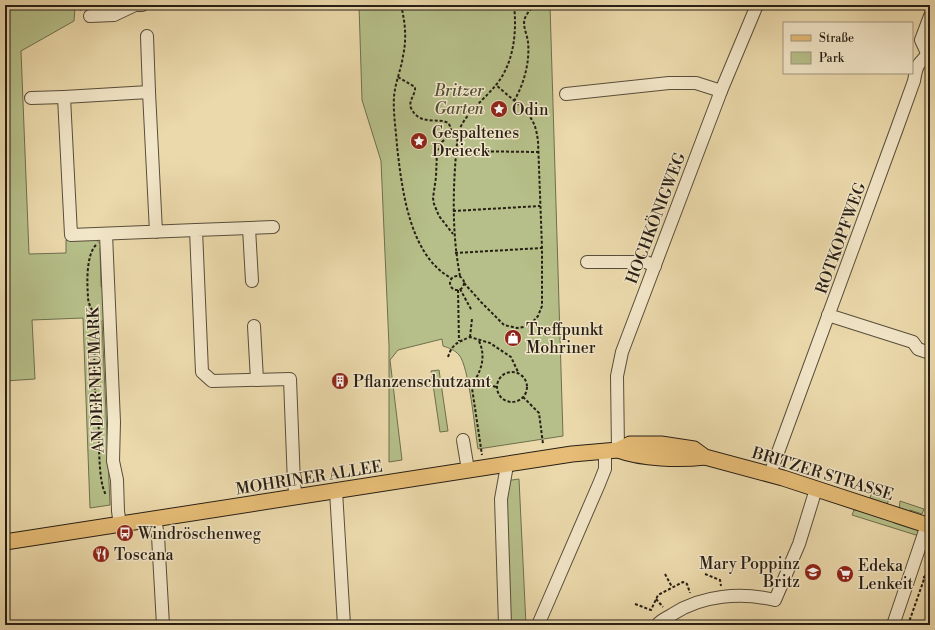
<svg xmlns="http://www.w3.org/2000/svg" width="935" height="630" font-family="'Libre Bodoni',serif">
<rect width="100%" height="100%" fill="#ebd9ab"/>
<filter id="stains"><feTurbulence type="fractalNoise" baseFrequency=".005" numOctaves="4"/><feColorMatrix values="0 0 0 0 .2 0 0 0 0 .09 0 0 0 0 .02 0 0 0 .5 -.17"/></filter>
<radialGradient id="worn" r=".72"><stop offset=".6" stop-color="#630" stop-opacity="0"/><stop offset="1" stop-color="#630" stop-opacity=".3"/></radialGradient>
<g fill="#b6bf89" stroke="#6e6f4f">
<path d="M 5,5 L 84,5 L 75,8 L 74,21 L 21,51 L 29,254 L 66,253 L 66,240 L 95,239 L 103,246 L 100,248 L 101,287 L 105,288 L 106,318 L 102,321 L 110,505 L 90,508 L 83,318 L 32,320 L 35,379 L 5,381 Z"/>
<path d="M 359,5 L 550,5 L 563,436 L 478,449 C 475,431 469,366 459,355 C 455,350 449,348 443,346 L 442,339 L 398,350 L 390,360 L 402,460 L 389,462 L 389,346 L 381,161 L 362,100 Z"/>
<path d="M 439,370 L 448,431 L 440,432 L 431,371 Z"/>
<path d="M 519,479 L 526,625 L 510,625 L 505,481 Z"/>
<path d="M 872,492 L 889,498 L 887,505 L 870,498 Z"/>
<path d="M 900,501 L 924,509 L 922,514 L 910,510 L 909,514 L 899,510 Z"/>
<path d="M 854,510 L 874,513 L 895,519 L 894,523 L 919,531 L 919,536 L 852,515 Z"/>
</g>
<g fill="none" stroke-linecap="round" stroke-linejoin="round">
<g stroke="#584e3a" stroke-width="14">
<g id="minor">
<path d="M 90,16 L 114,15 L 135,5 L 142,5"/>
<path d="M 147,36 L 149,92"/>
<path d="M 566,94 L 669,83 L 696,83 L 721,91"/>
<path d="M 31,98 L 64,97"/>
<path d="M 273,227 L 196,230 L 202,372 L 212,381 L 290,379 L 294,484 L 296,497"/>
<path d="M 249,228 L 252,281"/>
<path d="M 156,232 L 149,92 L 64,97 L 71,235 L 196,230"/>
<path d="M 106,234 L 114,422 L 113,461 L 117,480 L 118,511 L 120,525"/>
<path d="M 587,262 L 646,262 L 655,266"/>
<path d="M 828,315 L 913,342 L 918,349 L 930,353"/>
<path d="M 254,326 L 257,380"/>
<path d="M 463,440 L 468,470"/>
<path d="M 618,450 L 617,376 L 622,352 L 721,91 L 757,5"/>
<path d="M 770,474 L 896,131 L 914,81 C 915,75 916,68 919,64 C 923,59 924,60 927,53 L 921,40 L 930,16"/>
<path d="M 336,491 L 344,625"/>
<path d="M 155,519 L 158,536 L 163,625"/>
<path d="M 505,625 L 501,499 L 506,471 L 506,464"/>
<path d="M 538,625 L 599,484 L 605,469 L 605,451"/>
<path d="M 657,625 C 661,620 667,618 673,614 C 702,595 741,592 775,600 L 799,544 L 816,489"/>
<path d="M 893,625 L 927,525"/>
</g>
</g>
<g stroke="#271f15" stroke-width="17">
<g id="major">
<path d="M 618,450 C 642,459 680,460 705,457"/>
<path d="M 5,542 L 572,454 L 618,450 L 630,444 L 661,444 L 694,449 L 705,457 L 783,478 L 930,526"/>
</g>
</g>
<g stroke="#271f15" stroke-width="2" stroke-dasharray="3 2" stroke-linecap="butt">
<path d="M 76,5 L 81,10"/>
<path d="M 401,5 C 405,22 407,38 403,56 C 401,70 395,83 394,97 C 393,113 396,130 397,146 C 402,189 409,255 451,278"/>
<path d="M 398,77 L 415,87 C 416,94 408,101 411,108 C 420,127 440,117 448,123 C 450,125 451,129 452,132 L 442,142 L 437,151 L 436,177 L 433,198 L 434,204 L 439,216 L 453,234"/>
<path d="M 514,101 C 524,84 530,62 528,42 C 527,34 522,25 525,18 C 527,13 531,9 534,5"/>
<path d="M 456,151 L 538,152"/>
<path d="M 453,211 L 540,206"/>
<path d="M 96,245 C 86,255 87,283 88,297 C 88,306 94,311 96,320 C 97,335 94,353 94,369 C 94,385 96,401 98,417 C 100,436 97,480 106,495"/>
<path d="M 455,253 L 542,248"/>
<circle cx="457" cy="283" r="7"/>
<path d="M 460,276 C 451,229 453,181 458,133 C 465,113 483,101 496,85 C 514,63 517,32 514,5"/>
<path d="M 464,283 L 481,302 L 504,325 L 517,328 L 529,326 L 538,316 L 542,306 L 542,248 L 538,141 C 537,134 536,127 532,120 C 525,108 507,95 496,85"/>
<path d="M 460,289 L 472,311"/>
<path d="M 458,290 L 459,341"/>
<path d="M 470,337 L 472,319"/>
<path d="M 479,341 C 485,354 483,367 475,380 L 496,387"/>
<path d="M 448,357 C 452,344 458,342 470,337 L 490,343 L 511,357 L 518,372"/>
<circle cx="512" cy="387" r="15"/>
<path d="M 475,380 L 472,388 L 482,455"/>
<path d="M 523,397 L 539,413 L 543,444"/>
<path d="M 665,574 L 672,587"/>
<path d="M 705,574 L 720,580 L 721,586"/>
<path d="M 923,577 L 930,579"/>
<path d="M 656,599 L 663,607"/>
<path d="M 635,604 L 651,610 L 658,595 L 683,582 L 687,584 L 690,593"/>
<path d="M 908,625 L 929,565 L 930,565"/>
</g>
<use href="#minor" stroke="#f2e6c8" stroke-width="12"/>
<use href="#major" stroke="#e6bc76" stroke-width="15"/>
</g>
<defs>
<g id="sight-disc" transform="scale(0.9)"><circle r="9.5" fill="#8f2418" stroke="#f2e6c8"/><path d="M0-6L1.8-2.2L6-1.7L2.9 1.2L3.7 5.4L0 3.3L-3.7 5.4L-2.9 1.2L-6-1.7L-1.8-2.2Z" fill="#fff"/></g>
<g id="shop-disc" transform="scale(0.9)"><circle r="9.5" fill="#8f2418" stroke="#f2e6c8"/><path d="M-5-2.5h2.3a2.7 3.5 0 0 1 5.4 0H5L5.5 6h-11ZM-1.5-2.5h3a1.5 2.3 0 0 0-3 0Z" fill="#fff"/></g>
<g id="building-disc" transform="scale(0.9)"><circle r="9.5" fill="#8f2418" stroke="#f2e6c8"/><path d="M-4-6H4V6H1V3H-1V6H-4ZM-2.5-4.3h1.7v1.8h-1.7ZM.8-4.3h1.7v1.8H.8ZM-2.5-1h1.7V.8h-1.7ZM.8-1h1.7V.8H.8Z" fill="#fff"/></g>
<g id="bus-disc" transform="scale(0.9)"><circle r="9.5" fill="#8f2418" stroke="#f2e6c8"/><path d="M-5-6H5V4H4V6H2V4H-2V6H-4V4H-5ZM-3.5-4V0h7V-4ZM-3.5 1.2v1.5H-2V1.2ZM2 1.2v1.5H3.5V1.2Z" fill="#fff"/></g>
<g id="restaurant-disc" transform="scale(0.9)"><circle r="9.5" fill="#8f2418" stroke="#f2e6c8"/><path d="M-5-6h1v4h1v-4h1v4h1v-4h1v5L-1.5 .5V6h-2V.5L-5-1ZM5-6V6H3V1.5H1.5Q1.5-4 5-6Z" fill="#fff"/></g>
<g id="school-disc" transform="scale(0.9)"><circle r="9.5" fill="#8f2418" stroke="#f2e6c8"/><path d="M0-5L7-2L0 1L-7-2ZM-4 1L0 2.5L4 1V4Q0 6-4 4Z" fill="#fff"/></g>
<g id="supermarket-disc" transform="scale(0.9)"><circle r="9.5" fill="#8f2418" stroke="#f2e6c8"/><path d="M-6-5.5h2.5l.6 2H6L4.5 2H-2.5L-4.4-4H-6ZM-1.5 3.2a1.3 1.3 0 1 0 .1 0ZM3 3.2a1.3 1.3 0 1 0 .1 0Z" fill="#fff"/></g>
</defs>
<g fill-rule="evenodd">
<use href="#sight-disc" x="499" y="109"/>
<use href="#sight-disc" x="419" y="141"/>
<use href="#shop-disc" x="513" y="338"/>
<use href="#building-disc" x="340" y="381"/>
<use href="#bus-disc" x="125" y="533"/>
<use href="#restaurant-disc" x="101" y="554"/>
<use href="#school-disc" x="813" y="572"/>
<use href="#supermarket-disc" x="845" y="574"/>
</g>
<g text-anchor="middle" stroke-width="3" stroke-linejoin="round" paint-order="stroke">
<g font-size="16" font-style="italic" fill="#524f38" stroke="#f2e6c8">
<text x="459" y="96">Britzer<tspan x="459" dy="18">Garten</tspan></text>
</g>
<g font-size="16" fill="#271f15" stroke="#f2e6c8" text-anchor="start">
<text x="512" y="115">Odin</text>
<text x="432" y="138">Gespaltenes<tspan x="432" dy="18">Dreieck</tspan></text>
<text x="526" y="335">Treffpunkt<tspan x="526" dy="18">Mohriner</tspan></text>
<text x="353" y="387">Pflanzenschutzamt</text>
<text x="138" y="539">Windröschenweg</text>
<text x="114" y="560">Toscana</text>
<text x="800" y="569" text-anchor="end">Mary Poppinz<tspan x="800" dy="18">Britz</tspan></text>
<text x="858" y="571">Edeka<tspan x="858" dy="18">Lenkeit</tspan></text>
</g>
<g font-size="16" fill="#271f15" stroke="#f2e6c8">
<text transform="translate(655 218) rotate(-69)" y="6">HOCHKÖNIGWEG</text>
<text transform="translate(840 238) rotate(-70)" y="6">ROTKOPFWEG</text>
<text transform="translate(95 380) rotate(-92)" y="6">AN DER NEUMARK</text>
<text transform="translate(823 473) rotate(17)" y="6">BRITZER STRASSE</text>
<text transform="translate(309 477) rotate(-9)" y="6">MOHRINER ALLEE</text>
</g>
</g>
<rect width="935" height="630" fill="none" stroke="#ebd9ab" stroke-width="20"/>
<rect x="6" y="6" width="923" height="618" fill="none" stroke="#271f15" stroke-width="2"/>
<rect x="10" y="10" width="915" height="610" fill="none" stroke="#271f15"/>
<rect x="783" y="22" width="130" height="52" fill="#f2e6c8" stroke="#a19680"/>
<rect x="791" y="35" width="20" height="6" fill="#e6bc76" stroke="#a19680"/>
<text x="819" y="42" font-size="12" fill="#271f15">Straße</text>
<rect x="791" y="52" width="20" height="12" fill="#b6bf89" stroke="#a19680"/>
<text x="819" y="62" font-size="12" fill="#271f15">Park</text>
<rect width="100%" height="100%" filter="url(#stains)"/>
<rect width="100%" height="100%" fill="url(#worn)"/>
</svg>
